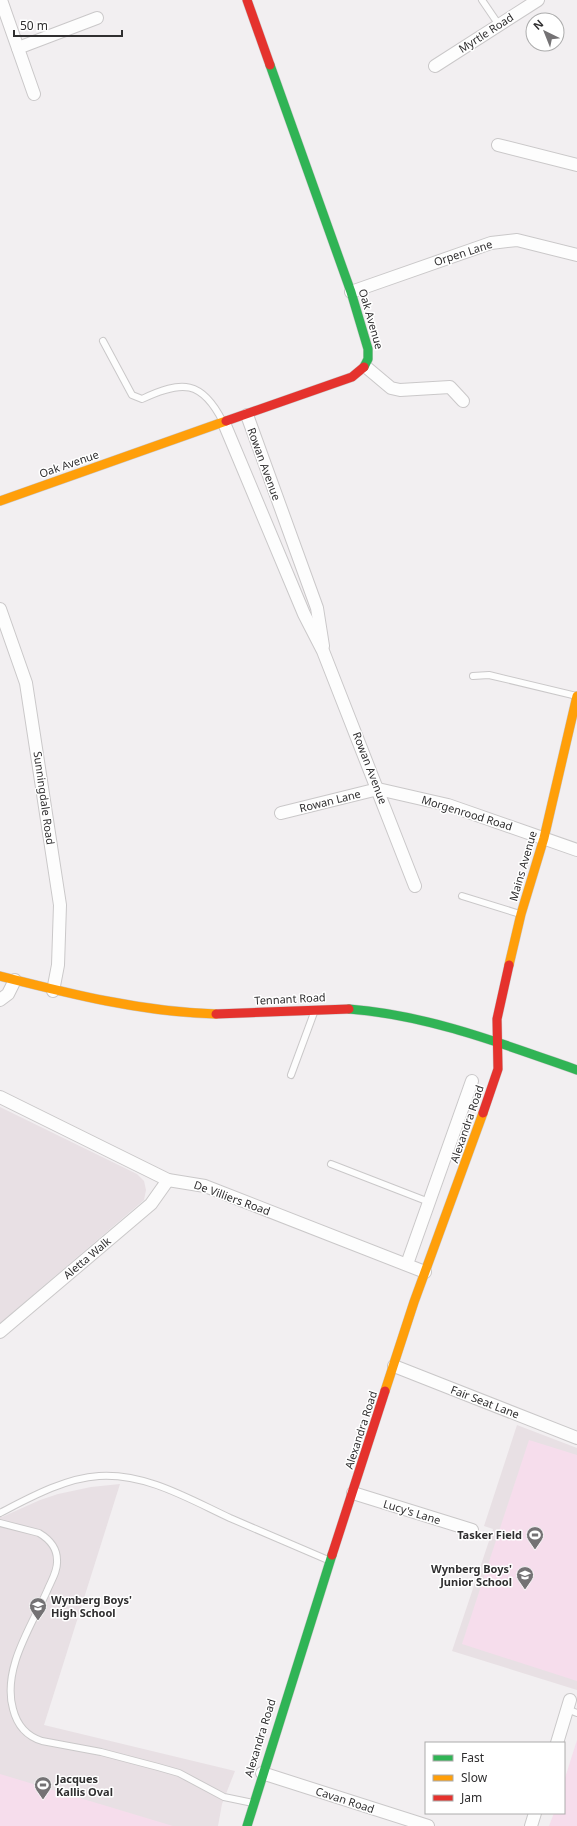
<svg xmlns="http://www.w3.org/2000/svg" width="577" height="1826" font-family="'Noto Sans',sans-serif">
<rect width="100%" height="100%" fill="#f2eff1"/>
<g fill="#e8e0e4">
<path d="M 0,1107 L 137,1174 L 144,1181 L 146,1190 L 144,1200 L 0,1323 Z"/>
<path d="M 517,1425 L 577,1448 L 577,1690 L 452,1651 L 493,1529 L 484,1526 Z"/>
<path d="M 120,1484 L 44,1725 L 235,1771 L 222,1804 L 218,1826 L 0,1826 L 0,1514 L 2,1517 L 40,1500 L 58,1494 L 91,1487 Z"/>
</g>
<g fill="#f6ddec">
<path d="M 529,1440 L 577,1455 L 577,1681 L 462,1644 Z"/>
<path d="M 577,1740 L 577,1826 L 549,1826 L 554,1813 L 564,1813 L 564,1781 Z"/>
<path d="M 0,1774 L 173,1826 L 0,1826 Z"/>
</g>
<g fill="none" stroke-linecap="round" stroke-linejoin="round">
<g stroke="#cac8c9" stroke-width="8">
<g id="lane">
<path d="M 482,0 L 499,25"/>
<path d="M 103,341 L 132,395 L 142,399 C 182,380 202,380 223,422"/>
<path d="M 473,676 L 489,675 L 577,696"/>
<path d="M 462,896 L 520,914"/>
<path d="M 291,1075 L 315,1010"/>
<path d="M 331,1164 L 429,1202"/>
<path d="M 0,1513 C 29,1498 65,1478 99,1476 C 146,1473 189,1499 230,1518 C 263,1532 295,1546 328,1560"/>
<path d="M 0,1523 L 39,1533 C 49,1539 57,1547 57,1560 C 58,1571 51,1581 47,1591 C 31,1627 2,1669 13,1709 C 17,1725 26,1736 42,1741 L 101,1752 L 158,1767 L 179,1773 L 224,1797 L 253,1803"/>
<path d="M 567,1709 L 577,1713"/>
</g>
</g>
<g stroke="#cac8c9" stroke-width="14">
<g id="street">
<path d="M 1,0 L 34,94"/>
<path d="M 18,48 L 97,18"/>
<path d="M 435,66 L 538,0"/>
<path d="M 498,145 L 577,165"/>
<path d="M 351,292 L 491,243 L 517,240 L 577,255"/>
<path d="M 366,367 L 391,388 L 400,390 L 450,387 L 463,401"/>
<path d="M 247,415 L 317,608 L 323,646"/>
<path d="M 224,423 L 304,614 L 323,651 L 415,886"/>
<path d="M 0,609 L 26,683 L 60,905 L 58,965 L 53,991"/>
<path d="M 281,813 L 378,789 L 448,805 L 577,850"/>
<path d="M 0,1000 L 8,994 L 15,980"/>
<path d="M 0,1097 L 168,1180 L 205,1186 L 425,1272"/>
<path d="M 407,1264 L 472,1081"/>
<path d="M 0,1332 L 151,1204 L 168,1180"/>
<path d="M 394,1366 L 577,1438"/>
<path d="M 353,1493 L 472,1530"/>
<path d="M 557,1743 L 570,1700"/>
<path d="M 262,1773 L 428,1826"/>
<path d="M 531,1826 L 535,1813"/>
</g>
</g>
<g stroke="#cac8c9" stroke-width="10">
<g id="fast">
<path d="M 270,65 L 351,292 L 368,349 L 368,359 L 364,367"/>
<path d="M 349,1009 C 428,1015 503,1044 577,1070"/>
<path d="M 247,1826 L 332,1555"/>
</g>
</g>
<g stroke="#cac8c9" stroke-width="10">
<g id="slow">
<path d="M 0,501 L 226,421"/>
<path d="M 509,965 L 521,914 L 544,838 L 577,696"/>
<path d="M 0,976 C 71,994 142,1012 216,1014"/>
<path d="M 385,1391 L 414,1302 L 483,1113"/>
</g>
</g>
<g stroke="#cac8c9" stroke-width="10">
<g id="jam">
<path d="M 247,0 L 270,65"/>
<path d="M 226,421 L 352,377 L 364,367"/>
<path d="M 216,1014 L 349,1009"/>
<path d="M 483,1113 L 498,1069 L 497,1019 L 509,965"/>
<path d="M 332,1555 L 385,1391"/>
</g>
</g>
<use href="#lane" stroke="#fdfdfd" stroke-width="6"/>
<use href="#street" stroke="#fdfdfd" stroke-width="12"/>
<use href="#fast" stroke="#30b455" stroke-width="9"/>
<use href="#slow" stroke="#ff9f0a" stroke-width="9"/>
<use href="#jam" stroke="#e5322d" stroke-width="9"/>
</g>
<defs>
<g id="stadium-pin" transform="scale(0.9)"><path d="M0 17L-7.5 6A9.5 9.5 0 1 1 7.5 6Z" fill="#747274" stroke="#fff"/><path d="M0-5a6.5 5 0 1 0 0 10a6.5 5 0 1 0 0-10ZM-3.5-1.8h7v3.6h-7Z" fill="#fff"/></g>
<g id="school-pin" transform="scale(0.9)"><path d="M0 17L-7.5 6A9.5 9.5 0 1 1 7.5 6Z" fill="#747274" stroke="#fff"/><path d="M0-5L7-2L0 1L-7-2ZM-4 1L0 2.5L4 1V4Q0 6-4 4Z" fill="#fff"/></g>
</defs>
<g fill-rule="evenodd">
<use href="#stadium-pin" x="535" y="1535"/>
<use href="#school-pin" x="525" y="1575"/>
<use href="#school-pin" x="38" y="1606"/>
<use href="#stadium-pin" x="43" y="1785"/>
</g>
<g text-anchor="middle" stroke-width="3" stroke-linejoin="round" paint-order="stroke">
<g font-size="11" fill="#302f30" stroke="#fff">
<text transform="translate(486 33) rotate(-33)" y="4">Myrtle Road</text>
<text transform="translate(463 253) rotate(-18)" y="4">Orpen Lane</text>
<text transform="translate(371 319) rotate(74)" y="4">Oak Avenue</text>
<text transform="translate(69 464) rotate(-19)" y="4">Oak Avenue</text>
<text transform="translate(264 464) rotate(70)" y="4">Rowan Avenue</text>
<text transform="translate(370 768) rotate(69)" y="4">Rowan Avenue</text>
<text transform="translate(44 798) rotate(82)" y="4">Sunningdale Road</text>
<text transform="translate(330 801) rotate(-14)" y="4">Rowan Lane</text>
<text transform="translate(467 813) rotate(17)" y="4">Morgenrood Road</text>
<text transform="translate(523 866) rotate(-74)" y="4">Mains Avenue</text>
<text transform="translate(290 999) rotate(-3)" y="4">Tennant Road</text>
<text transform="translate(467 1124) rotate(-71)" y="4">Alexandra Road</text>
<text transform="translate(232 1198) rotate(20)" y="4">De Villiers Road</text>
<text transform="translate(87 1258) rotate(-40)" y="4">Aletta Walk</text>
<text transform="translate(485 1402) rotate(21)" y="4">Fair Seat Lane</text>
<text transform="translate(361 1430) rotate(-72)" y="4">Alexandra Road</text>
<text transform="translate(412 1512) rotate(17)" y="4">Lucy's Lane</text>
<text transform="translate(260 1738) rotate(-73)" y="4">Alexandra Road</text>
<text transform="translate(345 1800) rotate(18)" y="4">Cavan Road</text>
</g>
<g font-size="11" font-weight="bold" fill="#302f30" stroke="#fff" text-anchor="end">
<text x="522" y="1539">Tasker Field</text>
<text x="512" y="1573">Wynberg Boys'<tspan x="512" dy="13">Junior School</tspan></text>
<text x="51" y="1604" text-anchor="start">Wynberg Boys'<tspan x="51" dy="13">High School</tspan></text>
<text x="56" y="1783" text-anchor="start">Jacques<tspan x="56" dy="13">Kallis Oval</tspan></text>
</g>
</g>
<rect x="425" y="1742" width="140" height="72" fill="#ffffff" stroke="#acacac"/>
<rect x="433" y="1755" width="20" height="6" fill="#30b455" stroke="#acacac"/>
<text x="461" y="1762" font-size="12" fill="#302f30">Fast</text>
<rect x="433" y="1775" width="20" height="6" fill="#ff9f0a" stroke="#acacac"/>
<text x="461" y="1782" font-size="12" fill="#302f30">Slow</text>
<rect x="433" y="1795" width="20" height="6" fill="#e5322d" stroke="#acacac"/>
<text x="461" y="1802" font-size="12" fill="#302f30">Jam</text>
<g transform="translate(545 32) rotate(317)"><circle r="19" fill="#ffffff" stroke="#acacac"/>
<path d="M0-3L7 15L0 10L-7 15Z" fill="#747274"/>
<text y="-6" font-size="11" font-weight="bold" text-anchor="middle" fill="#302f30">N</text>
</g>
<path d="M14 30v6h108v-6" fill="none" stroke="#302f30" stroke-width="2"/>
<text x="20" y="30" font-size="12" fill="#302f30" stroke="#ffffff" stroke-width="3" paint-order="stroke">50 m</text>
</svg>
